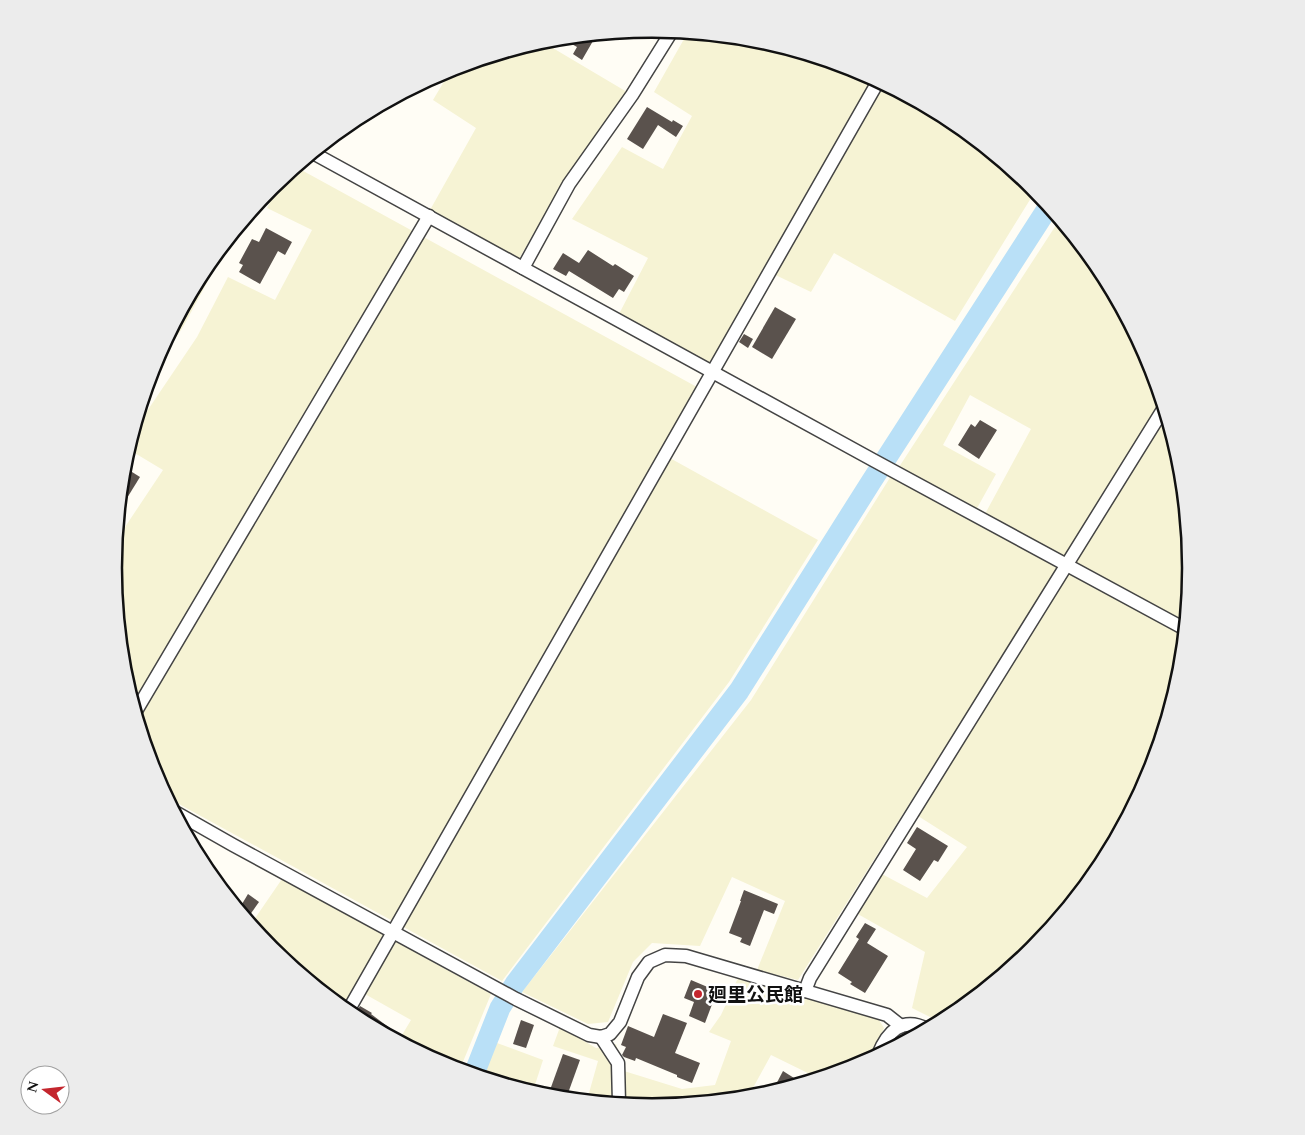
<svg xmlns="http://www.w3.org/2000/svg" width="1305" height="1135" font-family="Spectral,'Noto Sans JP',serif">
<rect width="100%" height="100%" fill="#fffdf5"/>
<g fill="#f6f3d4">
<path d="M 688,32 L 758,39 L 859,70 L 952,120 L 1034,187 L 1036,190 L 955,321 L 834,253 L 811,292 L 765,270 L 709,364 L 619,314 L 648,258 L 572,219 L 622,147 L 663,169 L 692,116 L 654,92 Z"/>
<path d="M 541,41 L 627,92 L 564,180 L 519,259 L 430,210 L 476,128 L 433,100 L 452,68 Z"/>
<path d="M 296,167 L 706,392 L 668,457 L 818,540 L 729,682 L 502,981 L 168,798 L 155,773 L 124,672 L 114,567 L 118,527 L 123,530 L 163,470 L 128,449 L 133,432 L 197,337 L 228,277 L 275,300 L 312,230 L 267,208 L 282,178 Z"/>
<path d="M 1060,219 L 1101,268 L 1150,362 L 1181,463 L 1191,568 L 1186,625 L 985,514 L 1031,429 L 970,395 L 943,445 L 996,474 L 976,510 L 899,467 Z"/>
<path d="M 235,231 L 183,327 L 151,375 L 155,361 L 205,268 Z"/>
<path d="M 891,476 L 1059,567 L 798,980 L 757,970 L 785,901 L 732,877 L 700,946 L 652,943 L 633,962 L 608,1022 L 588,1024 L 522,992 L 751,700 Z"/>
<path d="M 1069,573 L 1185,635 L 1181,673 L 1150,774 L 1100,867 L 1033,949 L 952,1016 L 940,1022 L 912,1008 L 925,952 L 856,913 L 880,873 L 927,898 L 967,847 L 918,816 Z"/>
<path d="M 282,879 L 491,994 L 460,1069 L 446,1065 L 399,1040 L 411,1020 L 356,989 L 344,1008 L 271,948 L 251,924 Z"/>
<path d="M 738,978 L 879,1020 L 884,1028 L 870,1059 L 858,1065 L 818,1078 L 771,1055 L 748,1097 L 725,1099 L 662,1097 L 660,1105 L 652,1106 L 587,1100 L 598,1061 L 553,1046 L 560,1027 L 596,1048 L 616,1044 L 624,1071 L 682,1089 L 715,1085 L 731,1041 L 709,1032 L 721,1015 Z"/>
<path d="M 497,1043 L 543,1060 L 533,1091 L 483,1076 Z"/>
</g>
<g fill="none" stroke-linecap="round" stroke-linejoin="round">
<path stroke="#b9e0f7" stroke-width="21" d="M 474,1074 L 500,1008 L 515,984 L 739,691 L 871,482 L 1049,206"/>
</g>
<g fill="#5a524d">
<path d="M 597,34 L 582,60 L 573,54 L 577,47 L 570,43 L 574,36 Z"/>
<path d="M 647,107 L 672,122 L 673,120 L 683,126 L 676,137 L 658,125 L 643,149 L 627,139 Z"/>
<path d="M 266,228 L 292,242 L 285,255 L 278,251 L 260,284 L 239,272 L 243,265 L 239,263 L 252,239 L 259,242 Z"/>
<path d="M 588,250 L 613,266 L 615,264 L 634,276 L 624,292 L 619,289 L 613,298 L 569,271 L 566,276 L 553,269 L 563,253 L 579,263 Z"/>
<path d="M 775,307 L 796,319 L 772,359 L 752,347 Z"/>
<path d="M 744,334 L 753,339 L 748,348 L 739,342 Z"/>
<path d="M 980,420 L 997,430 L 979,459 L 958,445 L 971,424 L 975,427 Z"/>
<path d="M 124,467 L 140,477 L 119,511 Z"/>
<path d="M 917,827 L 948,846 L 938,862 L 934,860 L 920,881 L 903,870 L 916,849 L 907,843 Z"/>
<path d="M 744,890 L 778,904 L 774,914 L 764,910 L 750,946 L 740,942 L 742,938 L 729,933 L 741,901 L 740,901 Z"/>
<path d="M 248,894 L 259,902 L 247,919 L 239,909 Z"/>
<path d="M 865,923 L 876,929 L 867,943 L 888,956 L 865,993 L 850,984 L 852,982 L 838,973 L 859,939 L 856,937 Z"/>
<path d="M 691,980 L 717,991 L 705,1023 L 689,1016 L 694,1002 L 684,998 Z"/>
<path d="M 360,1006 L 372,1013 L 371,1014 L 391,1029 L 388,1034 L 354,1016 Z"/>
<path d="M 663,1014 L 687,1023 L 675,1053 L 700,1063 L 692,1083 L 677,1077 L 677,1075 L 636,1058 L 635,1061 L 624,1057 L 622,1055 L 626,1047 L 621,1045 L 628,1026 L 654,1037 Z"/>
<path d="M 521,1020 L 534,1025 L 526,1048 L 513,1044 Z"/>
<path d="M 563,1054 L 580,1060 L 567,1096 L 550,1090 Z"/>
<path d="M 783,1071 L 794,1078 L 790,1086 L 772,1092 Z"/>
</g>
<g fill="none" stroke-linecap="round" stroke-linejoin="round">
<g stroke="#444" stroke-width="15">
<g id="minor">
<path d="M 313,153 L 873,460 L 1185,629"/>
<path d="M 523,268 L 569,184 L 632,95 L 672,31"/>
<path d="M 136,711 L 429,216"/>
<path d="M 175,812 L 233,845 L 516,999 L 589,1035 L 601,1037 L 610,1034 L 620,1022 L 638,977 L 649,962 L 665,955 L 686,956 L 887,1015 L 901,1026"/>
<path d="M 805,991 L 810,978 L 1164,408"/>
<path d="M 348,1011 L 879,80"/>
<path d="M 601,1037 L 618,1063 L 619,1103"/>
<path d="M 878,1055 C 887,1032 902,1016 927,1029"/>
</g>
</g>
<use href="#minor" stroke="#fff" stroke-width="12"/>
</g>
<circle fill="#c4262e" stroke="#fff" stroke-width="2" cx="698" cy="994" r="5"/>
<g text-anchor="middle" stroke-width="5" stroke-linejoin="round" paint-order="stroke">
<g font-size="19" font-weight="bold" fill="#111" stroke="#fff" text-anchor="start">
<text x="708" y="1001">廻里公民館</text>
</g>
</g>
<path d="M0 0H1305V1135H0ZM122 568a530 530 0 1 1 1060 0a530 530 0 1 1-1060 0Z" fill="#ececec" fill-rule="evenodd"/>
<path fill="none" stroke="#111" stroke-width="2.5" d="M122 568a530 530 0 1 1 1060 0a530 530 0 1 1-1060 0Z"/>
<g transform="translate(45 1090) rotate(285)"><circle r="24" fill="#ffffff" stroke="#a0a0a0"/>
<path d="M0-4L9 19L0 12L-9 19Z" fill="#c4262e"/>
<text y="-8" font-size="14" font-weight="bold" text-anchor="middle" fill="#111111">N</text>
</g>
</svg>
